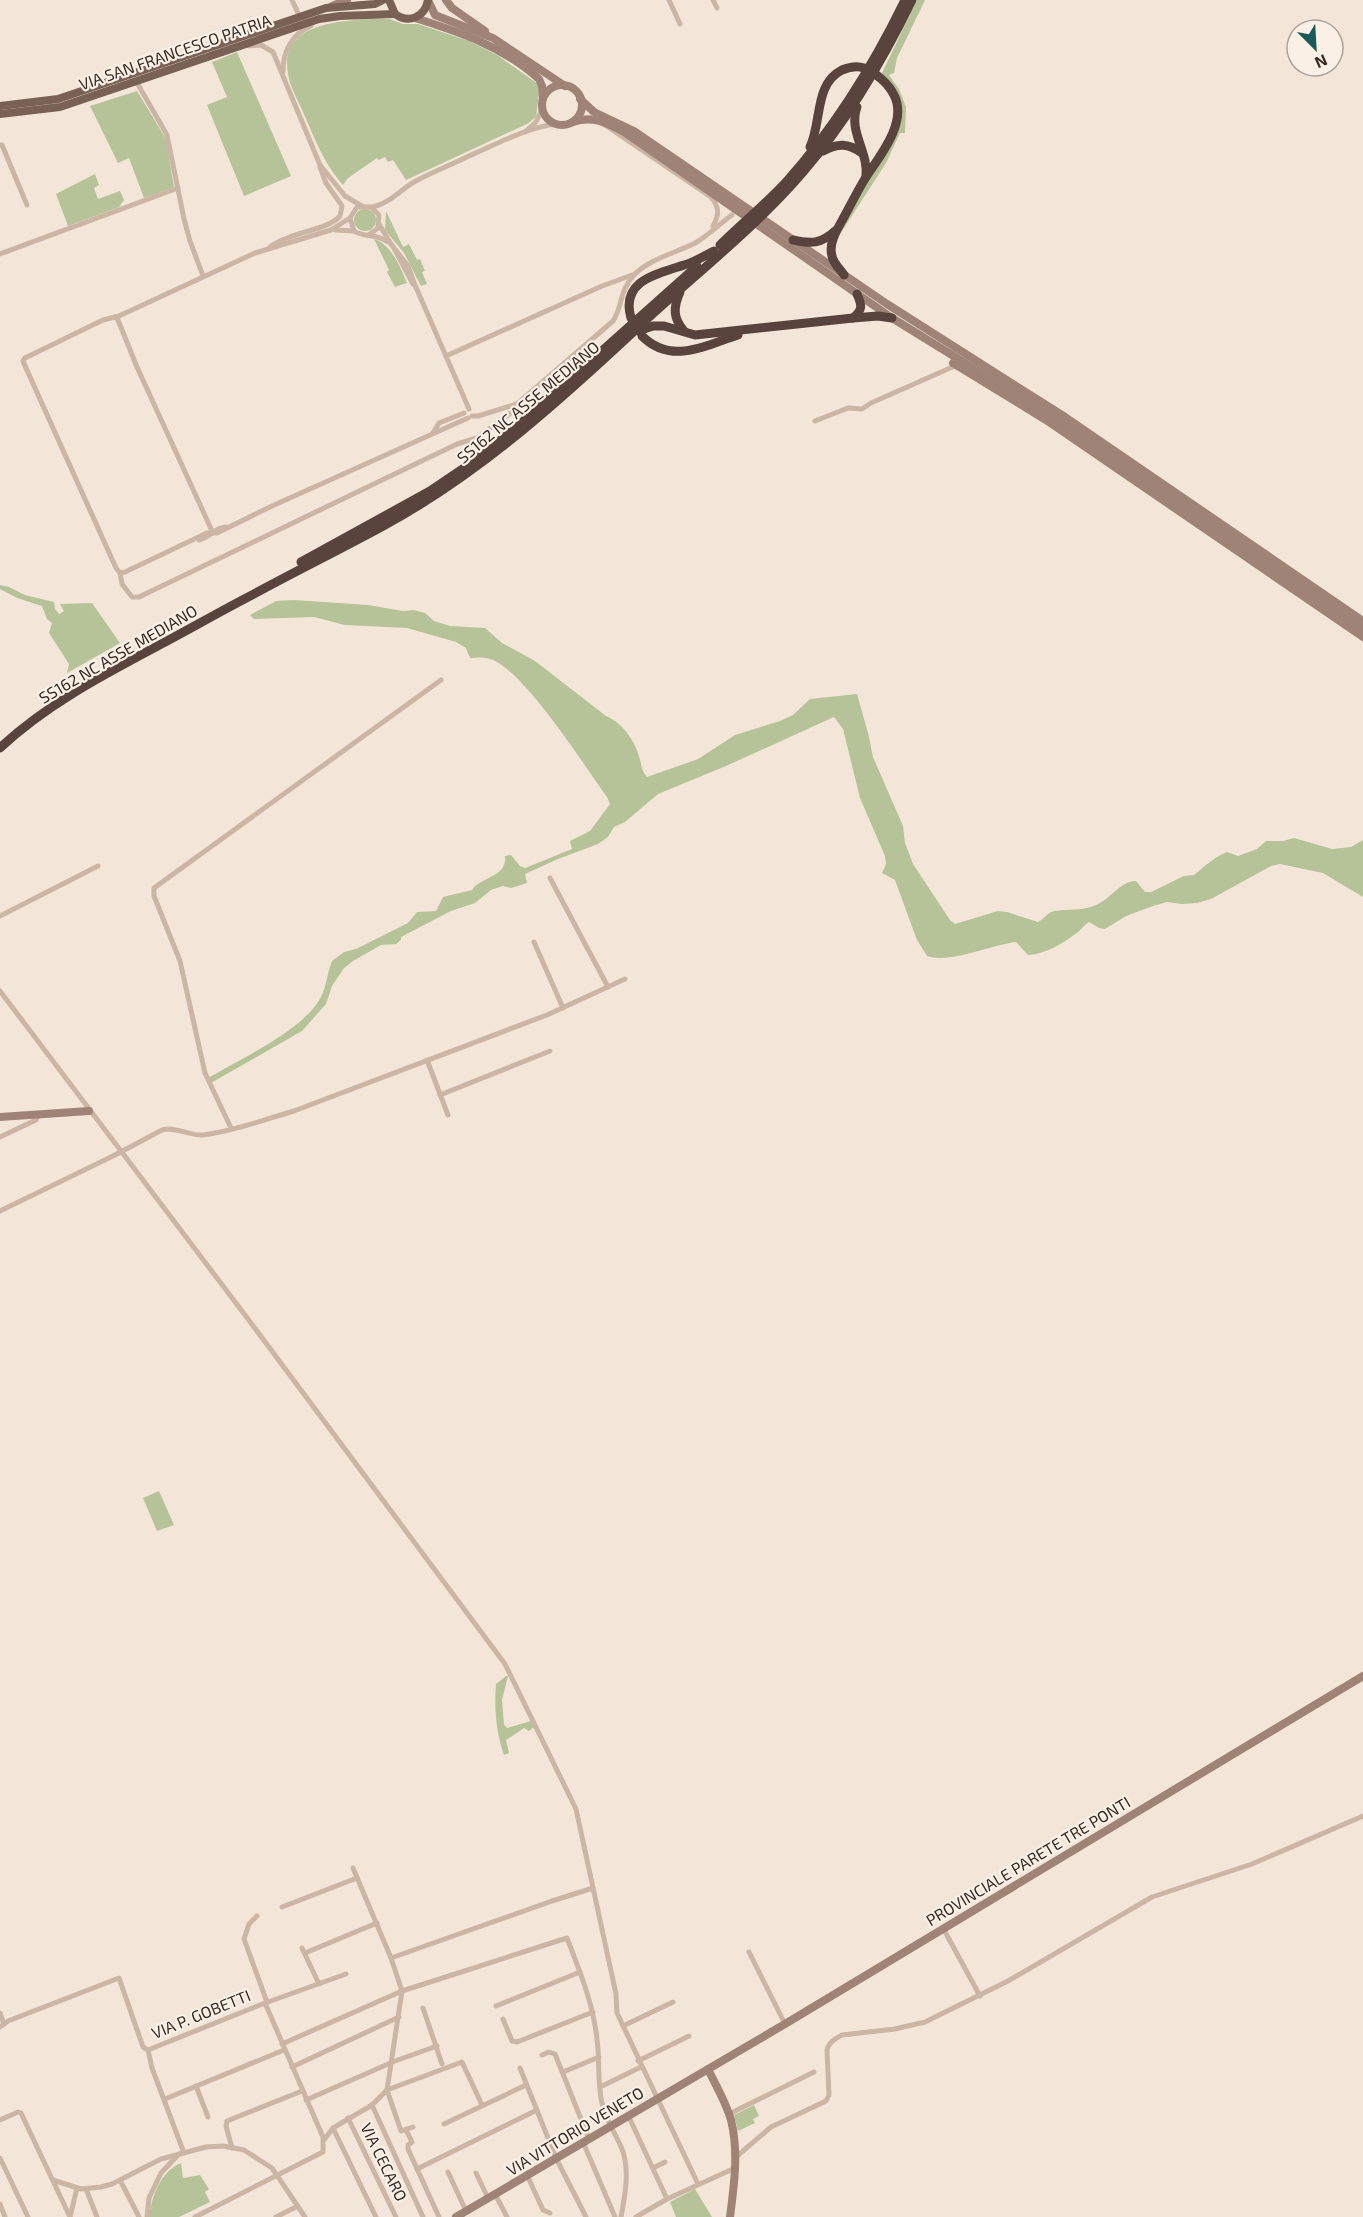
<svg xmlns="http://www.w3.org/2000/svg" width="1363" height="2217" font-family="'Exo 2',sans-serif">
<rect width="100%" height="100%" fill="#f3e6d9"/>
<g fill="#b6c398">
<path d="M 917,0 L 925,0 L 897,58 L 894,73 L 889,75 L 899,89 L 906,107 L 905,133 L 900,133 L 886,163 L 835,242 L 900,113 L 881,75 Z"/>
<path d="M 371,19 L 390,19 L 403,24 L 418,24 L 469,41 L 497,55 L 538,84 L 539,94 L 536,117 L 527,124 L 406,180 L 393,160 L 388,162 L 385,157 L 379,160 L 377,158 L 348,178 L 343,185 C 322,160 316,141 303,112 C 298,100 290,87 288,74 C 279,24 337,21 371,19 Z"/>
<path d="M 237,52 L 291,176 L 244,196 L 207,105 L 227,97 L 212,62 Z"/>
<path d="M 137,91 L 166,139 L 174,187 L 144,198 L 129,158 L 118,163 L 90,106 Z"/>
<path d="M 95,174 L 99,185 L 94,188 L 98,199 L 120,191 L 124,200 L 119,207 L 68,226 L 56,194 Z"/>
<circle cx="365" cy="220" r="11"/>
<path d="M 386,211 L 403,247 L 409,244 L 417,260 L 420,259 L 425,271 L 422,272 L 427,284 L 421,286 L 404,253 L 385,230 Z"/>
<path d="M 374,239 C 391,244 401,268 407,283 L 395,287 L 387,272 L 389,270 Z"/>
<path d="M 0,585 L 9,587 L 25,595 L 54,602 L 55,609 L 59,614 L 64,611 L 60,604 L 92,603 L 120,643 L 67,673 L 69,664 L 49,633 L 52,623 L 47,619 L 42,606 L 17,598 L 0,589 Z"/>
<path d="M 294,600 L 368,605 L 403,611 L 414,610 L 425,613 L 434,621 L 450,626 L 485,628 L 502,643 L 535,661 L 606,716 C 623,723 636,742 640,760 C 642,768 642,771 647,777 L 698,759 L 735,735 L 780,721 L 793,715 L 810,699 L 857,694 L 868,733 L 873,757 L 903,826 L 905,843 L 913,864 L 950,920 L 955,924 L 998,911 L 1007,912 L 1038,922 C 1044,919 1048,912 1054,911 C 1068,909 1082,911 1096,905 C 1111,899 1120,881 1136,881 L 1145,892 L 1151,892 L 1184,876 L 1194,875 C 1205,866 1213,858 1227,852 L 1238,856 L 1257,849 L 1266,841 L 1283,841 L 1294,838 L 1332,849 L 1351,847 L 1363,840 L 1363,897 L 1323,873 L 1280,864 L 1271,866 L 1211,899 L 1197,903 L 1182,904 L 1167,902 L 1153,906 L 1126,916 L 1105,929 L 1099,928 L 1089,922 C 1084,925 1082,929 1078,932 C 1064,943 1046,954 1028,955 L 1016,942 C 990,945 950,964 927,956 L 917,940 L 895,880 L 882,873 L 886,864 L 885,856 L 860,798 L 843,729 L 834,717 L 726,766 L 658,794 L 625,822 L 614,827 L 608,837 L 598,844 L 558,859 L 525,874 L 527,883 L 511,888 L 503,886 L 491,890 L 475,903 L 451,911 L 401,937 L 401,940 L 396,944 L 381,945 L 353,961 L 344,968 L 332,986 L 326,1004 L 302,1031 L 211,1083 L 208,1078 C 240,1059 304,1030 321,997 C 327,985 327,973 332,961 L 344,952 L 356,949 L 408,923 L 417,912 L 436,911 L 443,897 L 472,890 C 480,877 508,877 505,856 L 511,855 L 520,866 L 525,868 L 572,849 L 570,841 L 590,831 L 610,804 L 607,797 C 583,764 528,676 493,660 C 486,657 479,657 470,658 L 466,648 L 456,642 L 407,628 L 345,625 L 314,617 L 254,619 L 250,615 L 276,601 Z"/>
<path d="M 159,1491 L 174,1525 L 157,1531 L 143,1498 Z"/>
<path d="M 506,1676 L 508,1676 L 502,1700 L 504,1725 L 507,1728 L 531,1721 L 534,1727 L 529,1731 L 524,1728 L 506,1740 L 509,1753 L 504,1755 C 496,1732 494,1708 496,1684 Z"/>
<path d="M 754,2105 L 759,2116 L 753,2119 L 755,2123 L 738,2131 L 734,2115 Z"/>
<path d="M 181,2163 L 183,2178 L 200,2175 L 209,2189 L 205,2192 L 210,2202 L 179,2217 L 149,2217 C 152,2196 160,2172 181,2163 Z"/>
<path d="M 695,2189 L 712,2217 L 676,2217 L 670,2202 Z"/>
</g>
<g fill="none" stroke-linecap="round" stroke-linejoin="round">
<g stroke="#cbb5a4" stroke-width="5">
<path d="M 292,0 L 298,13"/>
<path d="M 669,0 L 680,24"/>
<path d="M 713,0 L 717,8"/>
<path d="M 249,46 L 261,45 L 273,52 L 320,165 L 345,196 L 362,206"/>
<path d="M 283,71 C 283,51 292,34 311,26"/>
<path d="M 136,81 L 167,135 L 184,219 L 190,241 L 203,276"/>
<path d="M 602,123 L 711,197 C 720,208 719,215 713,226"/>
<path d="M 526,131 L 536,122 L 542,109"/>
<path d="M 0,145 L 2,145 L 27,205"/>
<path d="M 371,207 C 388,205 400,190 414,182 C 432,172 451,165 469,156 C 497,144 525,128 556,124"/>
<path d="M 350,218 L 331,230 L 255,253 L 119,316 L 103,320 L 25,358 L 23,361 L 26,368 L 116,568 L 120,573 L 125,572 L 207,533 L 217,533 L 272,506 L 468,418"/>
<path d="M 379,224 L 391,244 L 408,266 L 415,285 L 469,409"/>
<path d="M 335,230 L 354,231"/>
<path d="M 370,234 L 378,228 L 379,215 L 371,207 L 357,207 L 350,218 L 354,231 C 365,238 375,233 388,242"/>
<path d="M 270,247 C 289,232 327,231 340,216 L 342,206 L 326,183 L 320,167"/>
<path d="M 395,250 L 413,284"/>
<path d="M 0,254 L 178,188"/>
<path d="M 115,317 L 118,320 L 137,367 L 213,533"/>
<path d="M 446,356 L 602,286 L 635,274"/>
<path d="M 472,416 L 478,416 L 517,404 L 613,321 C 623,306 619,291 634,275 C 649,259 676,253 695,243 C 708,236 719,224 732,215"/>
<path d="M 815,421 L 848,408 L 862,409 L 871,403 L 957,365"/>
<path d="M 433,433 L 439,423 L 464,413"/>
<path d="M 199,540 C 210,538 215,527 226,527"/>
<path d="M 120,573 L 122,584 L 132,597 L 139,597 L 457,444 L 477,438 L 512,412 L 517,404"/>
<path d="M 550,878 L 608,987"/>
<path d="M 0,916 L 98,866"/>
<path d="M 534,942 L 563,1008"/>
<path d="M 0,991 L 248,1319 L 505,1664 L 576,1809 L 616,1994 L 617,2013 L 698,2184"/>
<path d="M 427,1060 L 448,1115"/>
<path d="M 440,1095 L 550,1051"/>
<path d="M 231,1128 L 205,1073 L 180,961 L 154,896 L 154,888 L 441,680"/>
<path d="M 0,1137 L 36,1120 L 39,1115"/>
<path d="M 0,1211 L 115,1155 L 162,1130 C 175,1126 190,1136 203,1135 C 231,1132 267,1119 294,1111 L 547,1015 L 625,979"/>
<path d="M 353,1868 L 391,1958 L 402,1991 L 387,2090 L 401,2131 L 413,2127"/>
<path d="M 282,1907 L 357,1878"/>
<path d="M 257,1916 L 249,1924 L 244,1939 L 267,2002"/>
<path d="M 943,1928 L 980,1996"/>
<path d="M 302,1948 L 319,1984"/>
<path d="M 749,1952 L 785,2024"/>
<path d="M 305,1953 L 377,1923"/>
<path d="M 391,1958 L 552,1901 L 593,1888"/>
<path d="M 496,2006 L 580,1972"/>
<path d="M 423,2008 L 442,2064"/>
<path d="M 0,2013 L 4,2024"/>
<path d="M 503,2019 L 512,2041 L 517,2042 L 593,2012"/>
<path d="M 623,2026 L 673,2002"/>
<path d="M 0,2027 L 8,2021 L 119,1978 L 143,2047 L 148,2050 L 152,2068 L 184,2153"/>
<path d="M 282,2044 L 402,1991 L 567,1938 C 580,1972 593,2003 597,2039 C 600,2060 597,2082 602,2103 C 605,2119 616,2134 622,2149 C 630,2170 625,2196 621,2217"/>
<path d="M 148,2050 L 265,2003 L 346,1974"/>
<path d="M 542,2055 L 549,2052 L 555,2054 L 589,2139"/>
<path d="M 638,2061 L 689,2036"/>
<path d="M 292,2067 L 399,2017"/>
<path d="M 520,2068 L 556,2158 L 586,2217"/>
<path d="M 563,2072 L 599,2057"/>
<path d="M 196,2086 L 208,2117"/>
<path d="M 600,2087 L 641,2067"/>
<path d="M 165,2099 L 284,2050"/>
<path d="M 306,2100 L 395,2061 L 437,2046"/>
<path d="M 372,2105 L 423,2217"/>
<path d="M 729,2114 L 814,2072"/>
<path d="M 628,2115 L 667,2199"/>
<path d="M 348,2118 L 396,2217"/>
<path d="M 0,2120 L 18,2112 L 21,2113 L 70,2217"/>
<path d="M 444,2124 L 524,2086"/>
<path d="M 333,2128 L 376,2217"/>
<path d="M 407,2132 L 412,2142 L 408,2145 L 408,2149 L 439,2217"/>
<path d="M 324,2140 L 333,2128 L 372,2105 L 387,2090 L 462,2062 L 482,2105"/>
<path d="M 583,2142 L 615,2217"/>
<path d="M 232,2148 L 226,2126 L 227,2121 L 302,2091"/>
<path d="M 736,2157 L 771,2127 L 826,2101 L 829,2095 L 827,2050 C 829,2042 835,2039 842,2035 L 895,2029 L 925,2022 L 1008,1981 L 1152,1897 L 1252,1864 L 1363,1816"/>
<path d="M 0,2158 L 28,2217"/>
<path d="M 653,2168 L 665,2162"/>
<path d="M 417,2169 L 537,2110"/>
<path d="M 448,2172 L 466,2211"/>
<path d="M 476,2173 L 488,2198"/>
<path d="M 527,2175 L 543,2210 L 550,2213"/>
<path d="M 53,2180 L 81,2189 L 101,2187 L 112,2184 L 161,2159 L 206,2147 L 223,2146 L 244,2150 L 272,2168 L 305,2217"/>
<path d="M 120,2180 L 139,2217"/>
<path d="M 86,2189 L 97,2217"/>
<path d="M 495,2194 L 507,2217"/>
<path d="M 0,2204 L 5,2217"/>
<path d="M 70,2217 L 77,2188"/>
<path d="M 147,2217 L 149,2198 L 161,2173 L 179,2154"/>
<path d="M 195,2217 L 323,2152 L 323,2137 L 265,2003"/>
<path d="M 276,2217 L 298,2206"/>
<path d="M 636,2217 L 667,2199 L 735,2168"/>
</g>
<g stroke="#9f8376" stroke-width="8">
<path d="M 428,0 L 435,15 L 493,38 L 565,86"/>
<path d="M 446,0 L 452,8 L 485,31"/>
<path d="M 332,6 L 347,0"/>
<path d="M 415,18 C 460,32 504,47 539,79 L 542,86 L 543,98"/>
<circle cx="562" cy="105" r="20"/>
<path d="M 580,99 L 594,112 L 634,131 L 887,304 L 1065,417 L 1363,621"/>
<path d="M 573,122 C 592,115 607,123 624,132 L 892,318 L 1059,421 L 1363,629"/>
<path d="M 953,363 L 1046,420 L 1363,637"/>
<path d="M 0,1117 L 89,1111"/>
<path d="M 708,2069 C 716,2086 726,2102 731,2120 C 739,2152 734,2185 730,2217"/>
<path d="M 456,2217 L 785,2024 L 1363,1676"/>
</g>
<g stroke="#796156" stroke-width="8">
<path d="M 389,0 L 395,14 C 409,24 425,17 428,0"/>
<path d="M 0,106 L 58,99 L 326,8 L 375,4 L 383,0"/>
<path d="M 0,114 L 60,107 L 319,19 L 340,16 L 395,14"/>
</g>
<g stroke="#58443d" stroke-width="9">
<path d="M 857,107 C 848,132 869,152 866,177"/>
<path d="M 810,147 C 822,122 814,84 842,70 C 849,67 856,65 864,68 C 876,73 888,83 894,95 C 908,122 880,156 866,177 C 858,190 851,204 844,217 C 838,228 828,243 832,256 C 833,263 840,269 844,275"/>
<path d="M 823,151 C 838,143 848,143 862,153"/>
<path d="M 793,240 C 811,244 821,244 835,231"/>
<path d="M 720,245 C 742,223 766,204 787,181 C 836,126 873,66 905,0"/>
<path d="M 680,292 C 673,308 673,318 684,331"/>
<path d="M 631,318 C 620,280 658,274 684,265 C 695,262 704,256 714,251"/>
<path d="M 853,318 C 863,310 862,305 857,294"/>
<path d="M 638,331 L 653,326 L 664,326 L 695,335 L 853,318 L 878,316 L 892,318"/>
<path d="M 642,336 C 671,365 704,346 738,335"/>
<path d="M 301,562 L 430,491 L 467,466 L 511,432 L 697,266"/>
<path d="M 0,748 C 49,702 109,672 167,641 C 195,626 223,610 252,595 C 296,571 341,549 385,525 C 482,472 565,396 645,321 C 698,272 756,227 803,172 C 848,120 882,62 912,0"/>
</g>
</g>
<g text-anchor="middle" stroke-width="4.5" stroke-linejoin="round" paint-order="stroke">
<g font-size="16" fill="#362b26" stroke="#faf0e6">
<text transform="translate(175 52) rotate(-19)" y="6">VIA SAN FRANCESCO PATRIA</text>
<text transform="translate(528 402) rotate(-40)" y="6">SS162 NC ASSE MEDIANO</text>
<text transform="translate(118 654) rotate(-30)" y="6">SS162 NC ASSE MEDIANO</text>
<text transform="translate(1028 1861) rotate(-31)" y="6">PROVINCIALE PARETE TRE PONTI</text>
<text transform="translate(201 2014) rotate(-22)" y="6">VIA P. GOBETTI</text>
<text transform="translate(575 2131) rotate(-31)" y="6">VIA VITTORIO VENETO</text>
<text transform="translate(384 2162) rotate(64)" y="6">VIA CECARO</text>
</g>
</g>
<g transform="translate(1315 48) rotate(156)"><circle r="28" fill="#faf0e6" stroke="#aca199" stroke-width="1.5"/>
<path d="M0-4.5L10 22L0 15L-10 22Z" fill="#1a585a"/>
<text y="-9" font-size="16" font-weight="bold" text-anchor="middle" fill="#362b26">N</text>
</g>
</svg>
